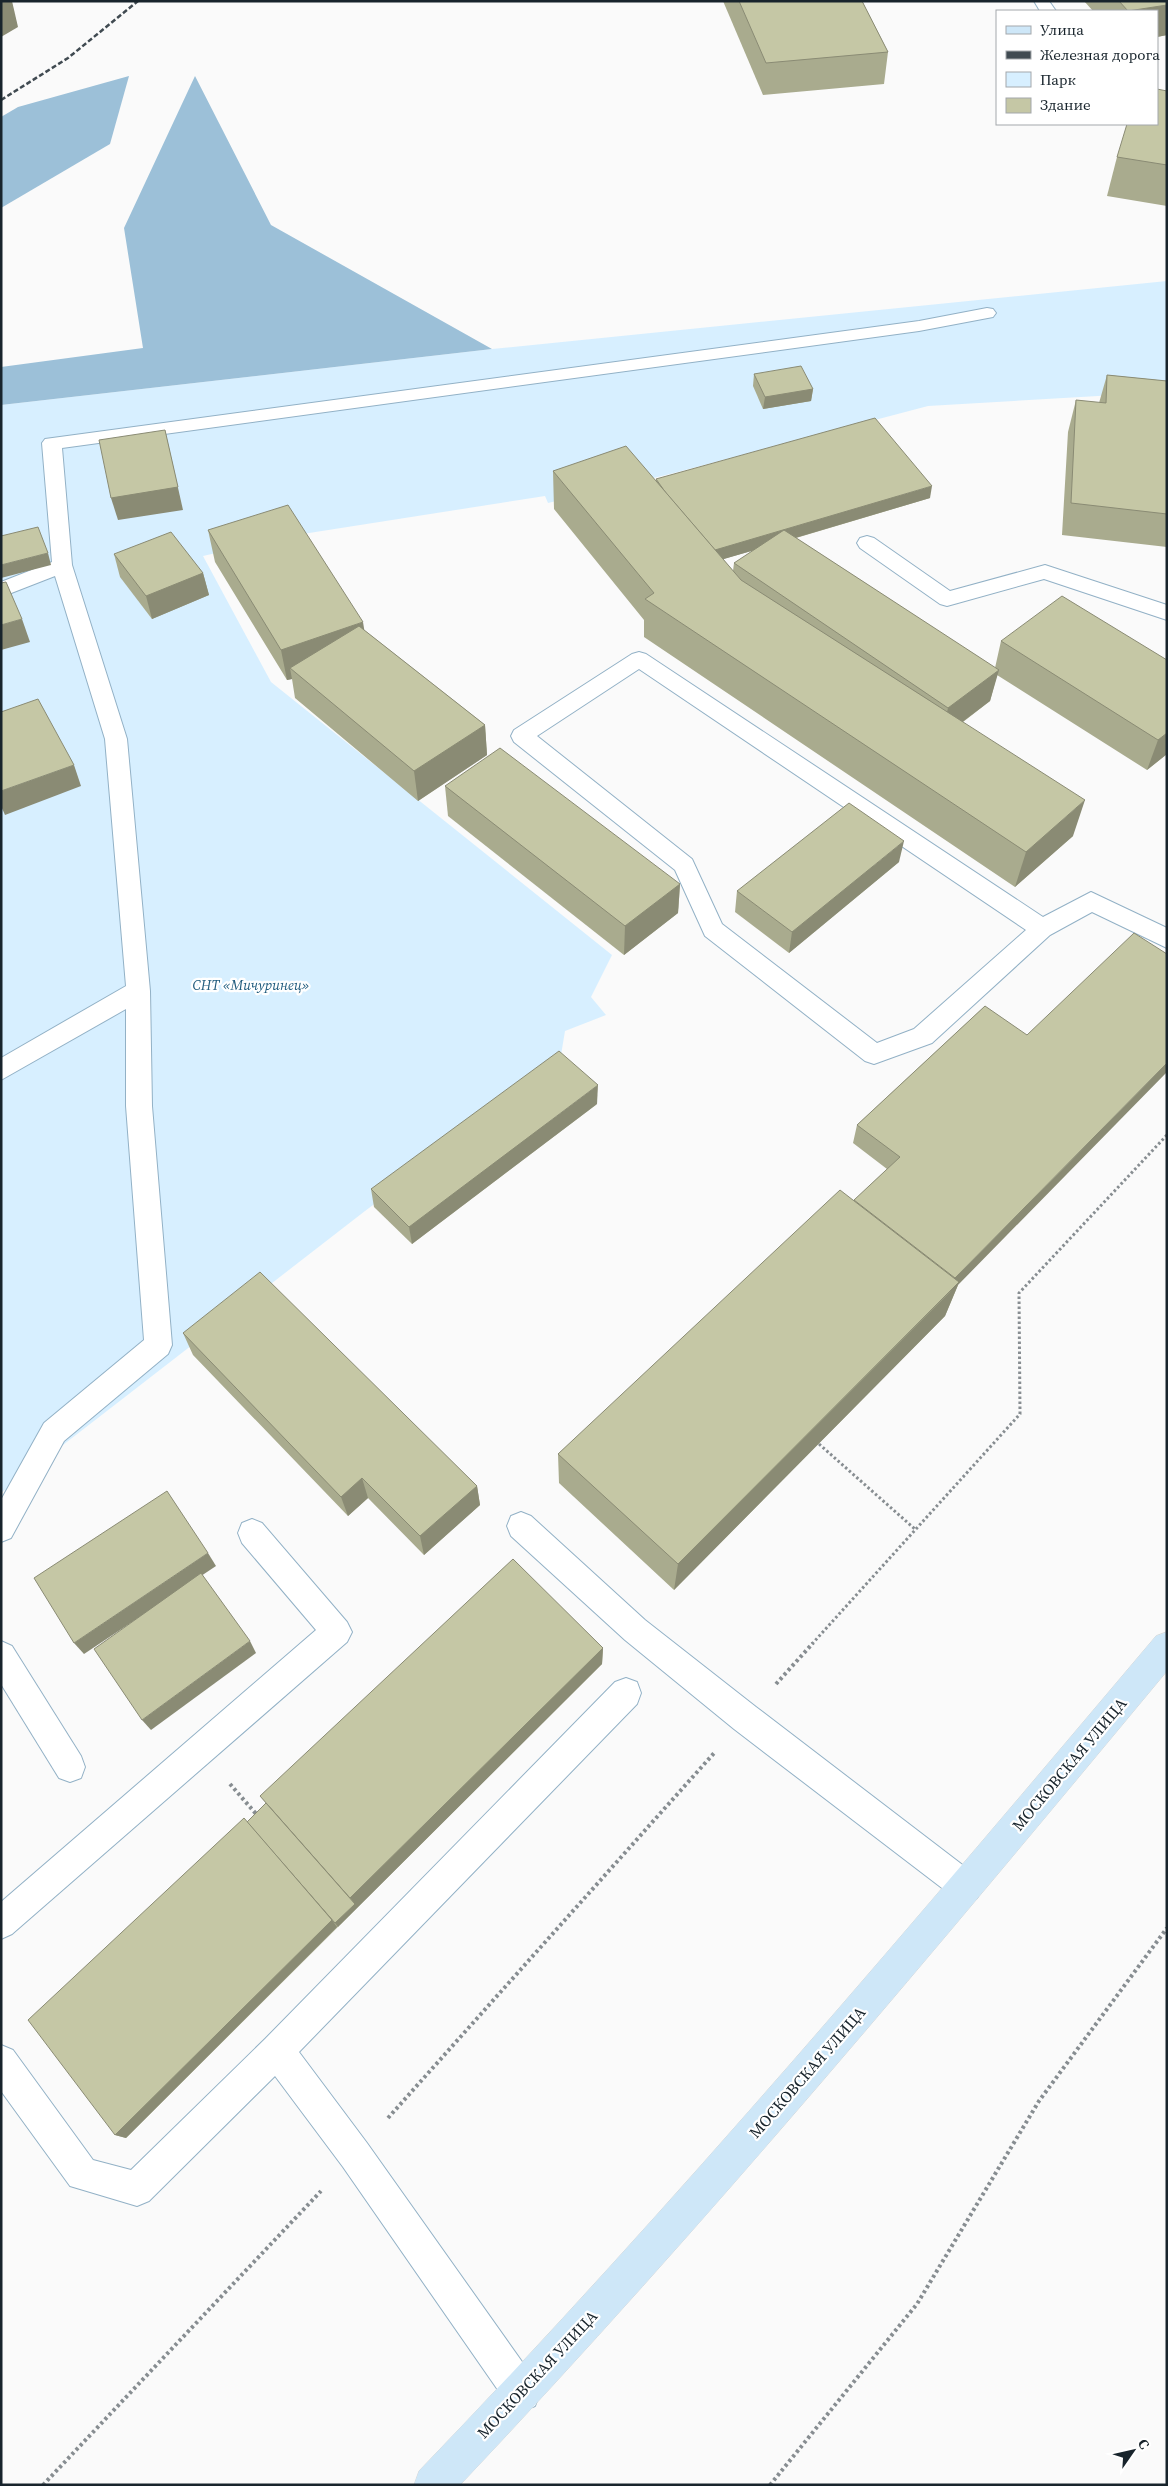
<svg xmlns="http://www.w3.org/2000/svg" width="1168" height="2486" font-family="'Source Serif 4',serif">
<rect width="100%" height="100%" fill="#fafafa"/>
<path fill="#d7efff" d="M 1167,281 L 1167,392 L 928,406 L 670,474 L 548,503 L 545,496 L 290,536 L 203,556 L 271,682 L 612,955 L 591,997 L 606,1015 L 565,1031 L 559,1067 L 365,1211 L 1,1493 L 1,405 L 492,349 Z"/>
<g fill="#9cc0d8">
<path d="M 129,76 L 110,144 L 1,208 L 1,117 L 18,107 Z"/>
<path d="M 195,76 L 271,225 L 492,349 L 1,405 L 1,367 L 143,348 L 124,228 Z"/>
</g>
<g fill="none" stroke-linecap="round" stroke-linejoin="round">
<g stroke="#92b1c6" stroke-width="2">
<g id="lane">
<path d="M 1034,1 L 1049,1 L 1056,11 L 1040,11 Z"/>
<path d="M 987,308 L 993,309 L 996,313 L 993,317 L 919,331 L 62,448 L 72,565 L 127,739 L 150,991 L 152,1106 L 172,1345 L 168,1354 L 64,1441 L 11,1538 L 1,1542 L 1,1500 L 44,1423 L 144,1340 L 126,1106 L 126,1009 L 1,1080 L 1,1058 L 126,986 L 105,739 L 55,576 L 1,597 L 1,582 L 52,562 L 42,443 L 45,439 L 919,321 Z"/>
<path d="M 867,536 L 874,538 L 950,591 L 1045,565 L 1167,605 L 1167,620 L 1044,579 L 947,606 L 940,604 L 860,548 L 857,543 L 860,538 Z"/>
<path d="M 639,652 L 646,654 L 1043,917 L 1091,892 L 1167,928 L 1167,948 L 1092,912 L 1050,935 L 932,1043 L 874,1064 L 865,1061 L 705,936 L 675,870 L 514,742 L 511,736 L 514,730 L 632,654 ZM 639,669 L 1026,930 L 914,1029 L 877,1043 L 722,924 L 692,859 L 537,736 Z"/>
<path d="M 521,1512 L 531,1516 L 645,1620 L 756,1707 L 977,1876 L 982,1887 L 977,1898 L 966,1903 L 955,1898 L 734,1729 L 625,1640 L 511,1536 L 507,1526 L 511,1516 Z"/>
<path d="M 252,1519 L 262,1523 L 347,1622 L 352,1632 L 347,1642 L 12,1934 L 1,1939 L 1,1902 L 316,1630 L 242,1543 L 238,1533 L 242,1523 Z"/>
<path d="M 1,1641 L 12,1646 L 81,1756 L 85,1767 L 81,1778 L 70,1782 L 59,1778 L 1,1684 Z"/>
<path d="M 626,1678 L 637,1682 L 641,1693 L 637,1704 L 299,2052 L 367,2143 L 535,2380 L 540,2393 L 535,2406 L 522,2411 L 509,2406 L 343,2167 L 275,2076 L 149,2201 L 137,2206 L 70,2186 L 1,2091 L 1,2045 L 13,2050 L 93,2160 L 131,2170 L 265,2039 L 615,1682 Z"/>
</g>
</g>
<g stroke="#d5d8d9" stroke-width="1">
<path id="primary" d="M 1167,1632 L 1167,1671 C 937,1948 707,2224 460,2485 L 414,2485 L 419,2471 C 677,2203 916,1920 1156,1636 Z"/>
</g>
<g stroke="#878d91" stroke-width="3" stroke-dasharray="2.5 2.5" stroke-linecap="butt">
<path d="M 819,1444 L 916,1530"/>
<path d="M 812,1644 L 1020,1414 L 1019,1293 L 1167,1135"/>
</g>
<g stroke="#878d91" stroke-width="4" stroke-dasharray="3 3" stroke-linecap="butt">
<path d="M 776,1684 L 813,1643"/>
<path d="M 230,1784 L 257,1815"/>
<path d="M 388,2118 L 715,1752"/>
<path d="M 43,2485 L 321,2191"/>
<path d="M 770,2485 L 917,2304 L 1039,2101 L 1167,1928"/>
</g>
<use href="#lane" fill="#fff" fill-rule="evenodd"/>
<use href="#primary" fill="#cee7f8" fill-rule="evenodd"/>
<path stroke="#404a51" stroke-width="2.5" stroke-dasharray="5 2.5" stroke-linecap="butt" d="M 1,100 L 68,58 L 138,1"/>
</g>
<g fill="#a9ab8e" fill-rule="evenodd">
<path d="M 723,1 L 862,1 L 888,52 L 884,84 L 763,95 Z"/>
<path d="M 1084,1 L 1167,1 L 1167,35 L 1157,37 L 1157,11 L 1093,11 Z"/>
<path d="M 1167,91 L 1167,206 L 1107,196 L 1117,157 Z"/>
<path d="M 754,374 L 813,389 L 811,401 L 763,409 L 753,386 Z"/>
<path d="M 1107,375 L 1167,381 L 1167,547 L 1062,535 L 1068,432 L 1076,400 L 1099,403 Z"/>
<path d="M 553,471 L 656,481 L 656,479 L 930,498 L 796,538 L 995,668 L 1001,641 L 1167,660 L 1167,754 L 1147,770 L 997,675 L 990,701 L 963,722 L 1073,836 L 1015,887 L 644,637 L 644,620 L 554,509 ZM 755,550 L 734,563 L 733,571 L 723,559 Z"/>
<path d="M 208,530 L 364,630 L 485,725 L 487,755 L 418,801 L 295,698 L 292,679 L 287,680 L 215,562 Z"/>
<path d="M 114,554 L 203,573 L 209,595 L 152,619 L 120,577 Z"/>
<path d="M 445,786 L 680,884 L 678,913 L 624,955 L 448,816 Z"/>
<path d="M 899,862 L 789,953 L 735,912 L 737,891 Z"/>
<path d="M 985,1006 L 958,1285 L 945,1316 L 674,1590 L 559,1483 L 558,1454 L 854,1201 L 887,1169 L 853,1143 L 857,1125 Z"/>
<path d="M 597,1104 L 412,1244 L 374,1207 L 371,1189 Z"/>
<path d="M 183,1333 L 477,1486 L 480,1505 L 424,1555 L 368,1498 L 348,1516 L 193,1355 Z"/>
<path d="M 603,1648 L 602,1664 L 126,2138 L 115,2135 L 247,1822 L 266,1803 L 260,1796 Z"/>
</g>
<g fill="#8a8b74">
<path d="M 1,1 L 12,1 L 18,27 L 1,37 Z"/>
<path d="M 1167,5 L 1167,35 L 1157,37 L 1157,11 L 1128,11 Z"/>
<path d="M 813,389 L 811,401 L 763,409 L 765,397 Z"/>
<path d="M 165,430 L 183,510 L 118,520 L 111,498 Z"/>
<path d="M 932,486 L 930,498 L 707,564 L 708,552 Z"/>
<path d="M 48,553 L 51,565 L 1,578 L 1,565 Z"/>
<path d="M 203,573 L 209,595 L 152,619 L 146,596 Z"/>
<path d="M 22,619 L 30,642 L 1,650 L 1,625 Z"/>
<path d="M 363,622 L 368,653 L 290,668 L 292,679 L 287,680 L 281,650 Z"/>
<path d="M 999,670 L 990,701 L 941,738 L 948,708 Z"/>
<path d="M 485,725 L 487,755 L 418,801 L 414,771 Z"/>
<path d="M 1167,733 L 1167,754 L 1147,770 L 1158,740 Z"/>
<path d="M 74,765 L 81,786 L 5,815 L 1,806 L 1,791 Z"/>
<path d="M 1085,800 L 1073,836 L 1015,887 L 1026,852 Z"/>
<path d="M 904,841 L 899,862 L 789,953 L 792,932 Z"/>
<path d="M 680,884 L 678,913 L 624,955 L 625,926 Z"/>
<path d="M 1167,1063 L 1167,1072 L 958,1285 L 945,1316 L 674,1590 L 678,1564 L 950,1292 L 955,1278 Z"/>
<path d="M 598,1085 L 597,1104 L 412,1244 L 409,1227 Z"/>
<path d="M 362,1478 L 368,1498 L 348,1516 L 341,1497 Z"/>
<path d="M 477,1486 L 480,1505 L 424,1555 L 420,1536 Z"/>
<path d="M 208,1553 L 216,1566 L 84,1654 L 74,1643 Z"/>
<path d="M 250,1641 L 256,1653 L 151,1730 L 142,1720 Z"/>
<path d="M 603,1648 L 602,1664 L 338,1927 L 335,1923 L 355,1904 L 350,1898 Z"/>
<path d="M 332,1920 L 337,1927 L 126,2138 L 115,2135 Z"/>
</g>
<g fill="#c5c7a5" stroke="#8a8b74">
<path d="M 739,1 L 862,1 L 888,52 L 766,63 Z"/>
<path d="M 1119,1 L 1167,1 L 1167,5 L 1128,11 Z"/>
<path d="M 1157,89 L 1167,91 L 1167,165 L 1117,157 L 1127,124 L 1157,124 Z"/>
<path d="M 801,366 L 813,389 L 765,397 L 754,374 Z"/>
<path d="M 1107,375 L 1167,381 L 1167,514 L 1071,503 L 1076,400 L 1106,403 Z"/>
<path d="M 875,418 L 932,486 L 715,550 L 666,493 L 656,479 Z"/>
<path d="M 165,430 L 178,487 L 111,498 L 99,440 Z"/>
<path d="M 626,446 L 741,580 L 1085,800 L 1026,852 L 645,599 L 654,593 L 553,471 Z"/>
<path d="M 288,505 L 363,622 L 281,650 L 208,530 Z"/>
<path d="M 38,527 L 48,553 L 1,565 L 1,536 Z"/>
<path d="M 784,530 L 999,670 L 948,708 L 734,563 Z"/>
<path d="M 171,532 L 203,573 L 146,596 L 114,554 Z"/>
<path d="M 6,582 L 22,619 L 1,625 L 1,583 Z"/>
<path d="M 1062,596 L 1167,660 L 1167,733 L 1158,740 L 1001,641 Z"/>
<path d="M 359,626 L 485,725 L 414,771 L 290,668 Z"/>
<path d="M 38,699 L 74,765 L 1,791 L 1,712 Z"/>
<path d="M 500,748 L 680,884 L 625,926 L 445,786 Z"/>
<path d="M 849,803 L 904,841 L 792,932 L 737,891 Z"/>
<path d="M 1134,933 L 1167,954 L 1167,1063 L 955,1278 L 854,1200 L 900,1157 L 857,1125 L 985,1006 L 1027,1035 Z"/>
<path d="M 559,1051 L 598,1085 L 409,1227 L 371,1189 Z"/>
<path d="M 840,1190 L 959,1282 L 678,1564 L 558,1454 Z"/>
<path d="M 260,1272 L 477,1486 L 420,1536 L 362,1478 L 341,1497 L 183,1333 Z"/>
<path d="M 167,1491 L 208,1553 L 74,1643 L 34,1578 Z"/>
<path d="M 513,1559 L 603,1648 L 350,1898 L 260,1796 Z"/>
<path d="M 201,1573 L 250,1641 L 142,1720 L 94,1649 Z"/>
<path d="M 266,1803 L 355,1904 L 335,1923 L 247,1822 Z"/>
<path d="M 244,1818 L 332,1920 L 115,2135 L 28,2020 Z"/>
</g>
<g text-anchor="middle" stroke-width="4.5" stroke-linejoin="round" paint-order="stroke">
<g font-size="14" font-style="italic" fill="#215c7e" stroke="#fff">
<text x="251" y="990">СНТ «Мичуринец»</text>
</g>
<g font-size="16" fill="#18242c" stroke="#fff">
<text transform="translate(1069 1764) rotate(-50)" y="6">МОСКОВСКАЯ УЛИЦА</text>
<text transform="translate(807 2072) rotate(-49)" y="6">МОСКОВСКАЯ УЛИЦА</text>
<text transform="translate(537 2374) rotate(-47)" y="6">МОСКОВСКАЯ УЛИЦА</text>
</g>
</g>
<rect width="1168" height="2486" fill="none" stroke="#18242c" stroke-width="5"/>
<rect x="996" y="10" width="162" height="115" fill="#ffffff" stroke="#a3a7ab"/>
<rect x="1006" y="26" width="25" height="8" fill="#cee7f8" stroke="#a3a7ab"/>
<text x="1040" y="35" font-size="15" fill="#18242c">Улица</text>
<rect x="1006" y="51" width="25" height="8" fill="#404a51" stroke="#a3a7ab"/>
<text x="1040" y="60" font-size="15" fill="#18242c">Железная дорога</text>
<rect x="1006" y="72" width="25" height="15" fill="#d7efff" stroke="#a3a7ab"/>
<text x="1040" y="85" font-size="15" fill="#18242c">Парк</text>
<rect x="1006" y="98" width="25" height="15" fill="#c5c7a5" stroke="#a3a7ab"/>
<text x="1040" y="110" font-size="15" fill="#18242c">Здание</text>
<g transform="translate(1133 2451) rotate(56)" stroke="#ffffff" stroke-width="4" paint-order="stroke">
<path d="M0-4L9 19L0 12L-9 19Z" fill="#18242c"/>
<text y="-8" font-size="14" font-weight="bold" text-anchor="middle" fill="#18242c">С</text>
</g>
</svg>
